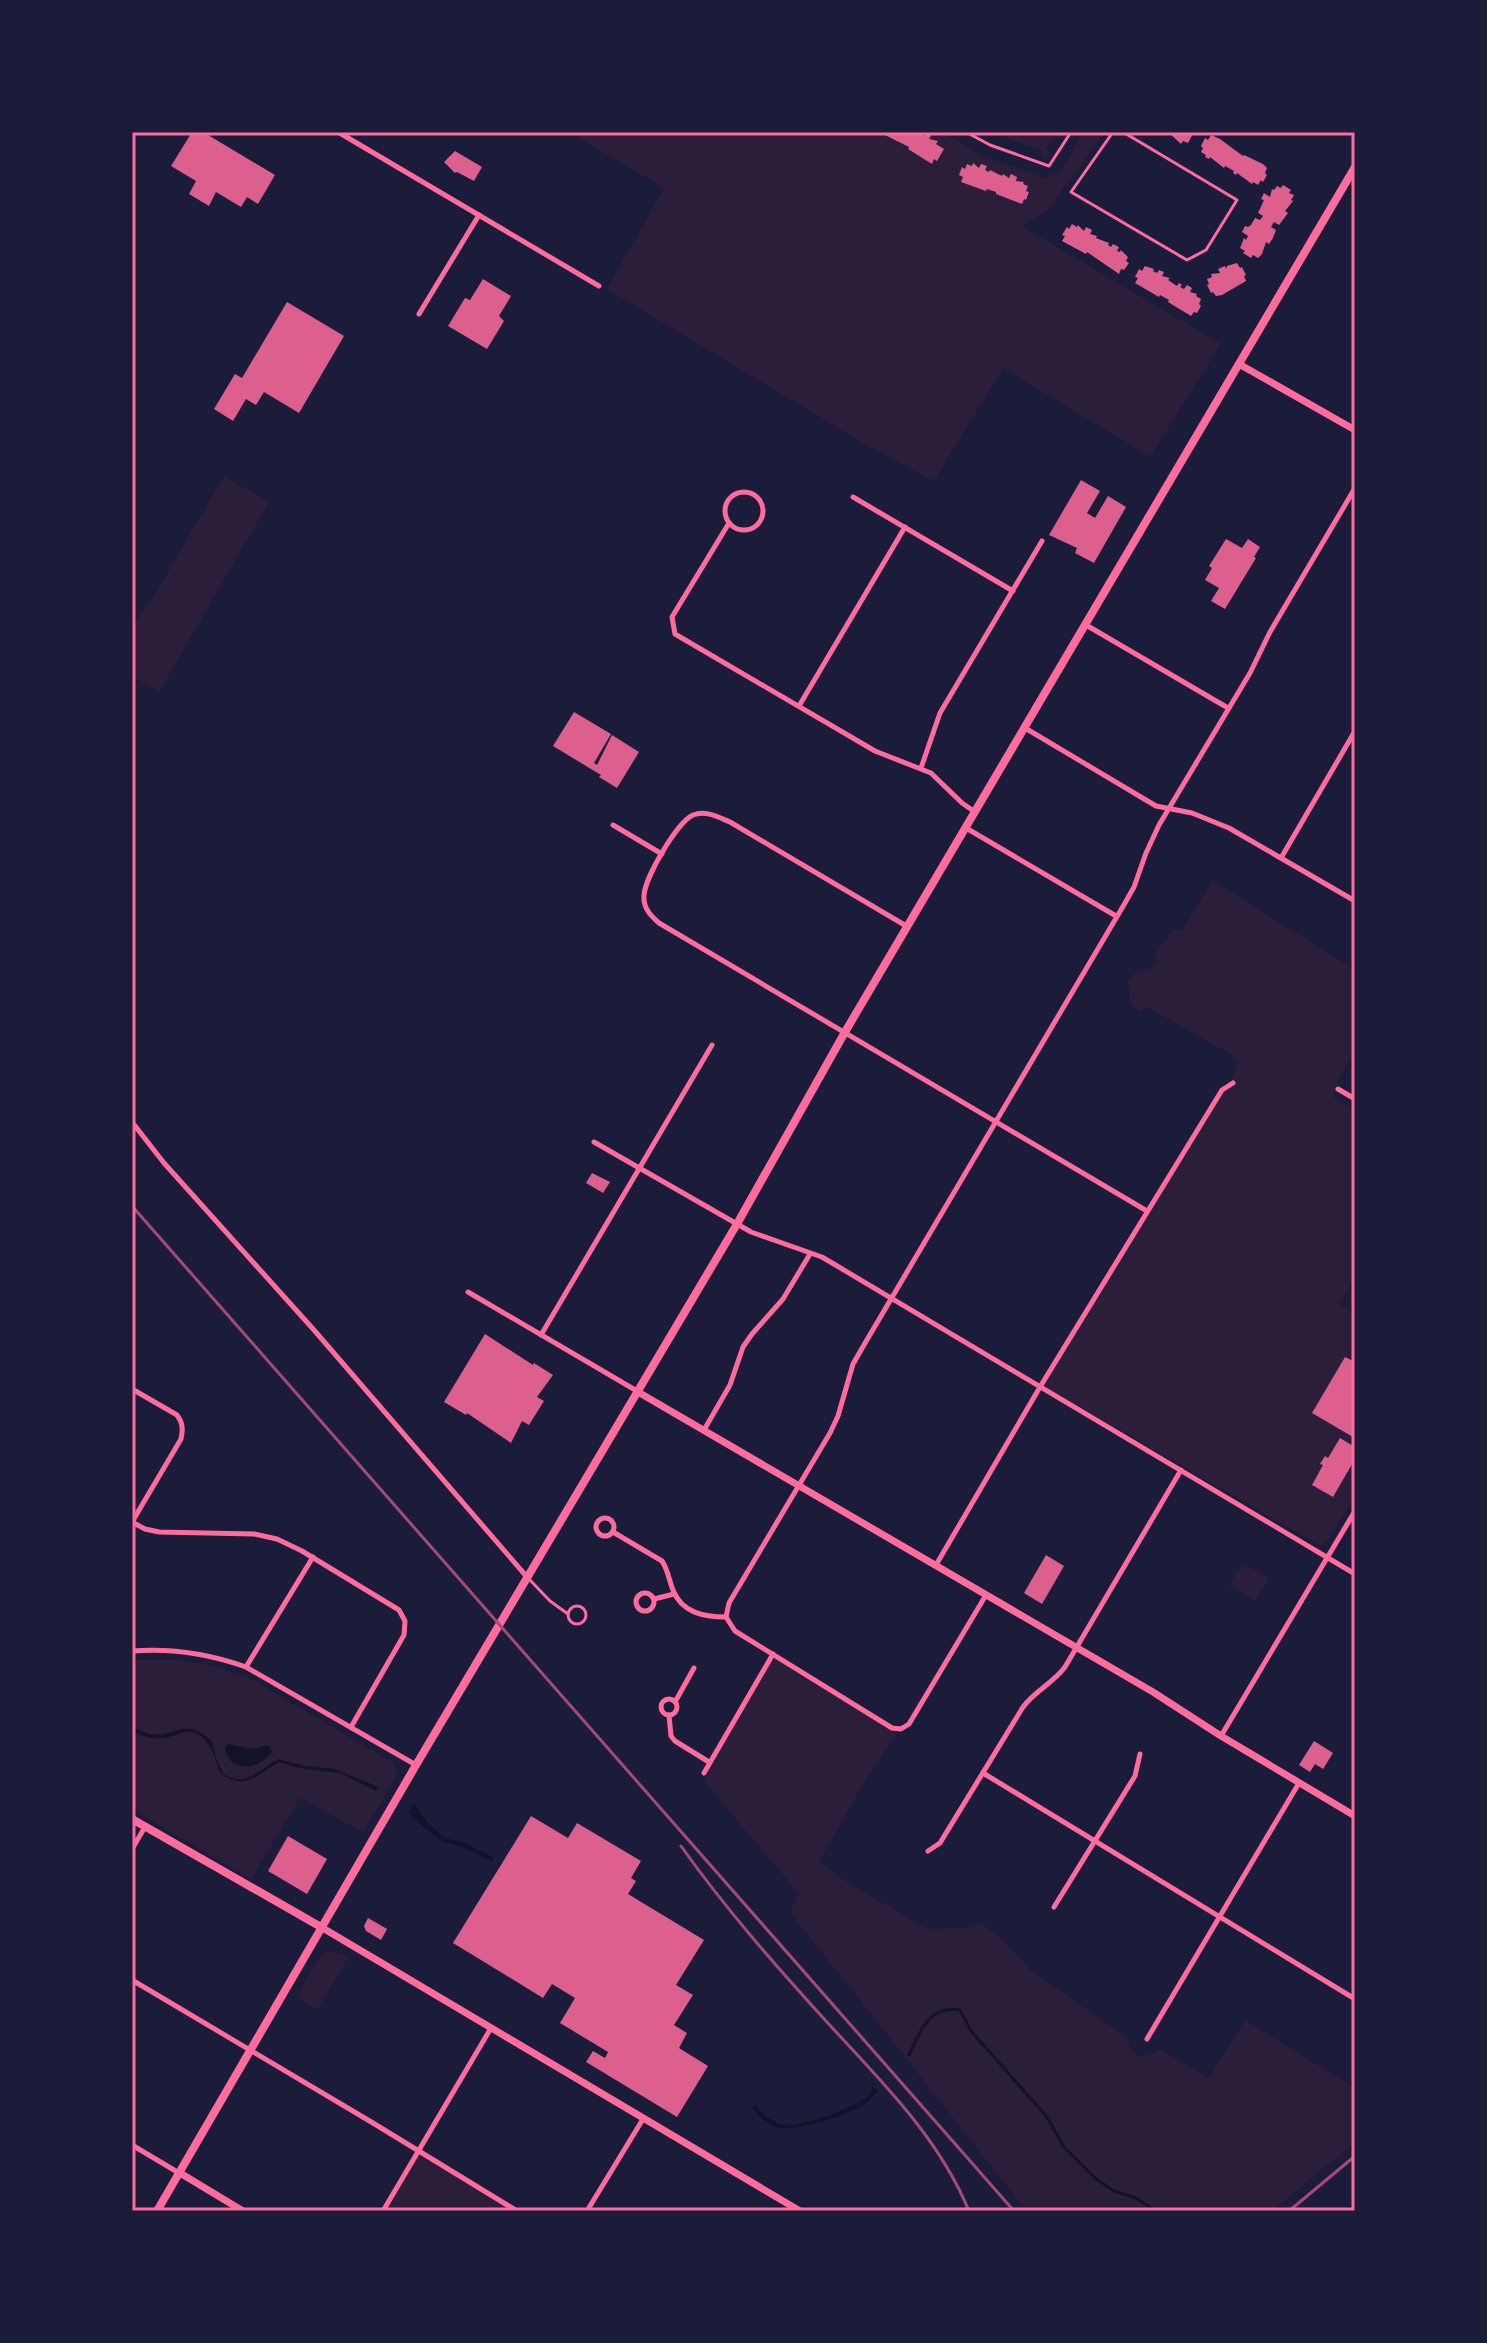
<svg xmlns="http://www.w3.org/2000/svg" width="1487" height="2343" font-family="'Roboto Condensed',sans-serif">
<rect width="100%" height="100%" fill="#1b1b3a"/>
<g fill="#2a1e3b">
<path d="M 569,132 L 941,132 L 981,155 L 1047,179 L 1051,172 L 1058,175 L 1084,132 L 1105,132 L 1047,211 L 1022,226 L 1221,344 L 1150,457 L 1003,368 L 934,481 L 868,446 L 607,289 L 664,188 Z"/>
<path d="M 991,132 L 1060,132 L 1062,135 L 1060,139 L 1053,137 L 1046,149 L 1051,154 L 1044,159 L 1041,156 L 1042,151 Z"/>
<path d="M 224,476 L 269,502 L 159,692 L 132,677 L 132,625 L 151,601 Z"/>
<path d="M 1212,880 L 1355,970 L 1355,1051 L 1341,1074 L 1332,1096 L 1355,1110 L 1355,1278 L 1339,1304 L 1355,1314 L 1355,1496 L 1327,1542 L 1320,1546 L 1044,1386 L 1195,1134 L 1238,1067 L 1234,1065 L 1234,1063 L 1241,1063 L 1234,1061 L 1234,1056 L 1147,1007 L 1140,1012 L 1131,1005 L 1128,980 L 1139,969 L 1152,969 L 1157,960 L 1155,954 L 1173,930 L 1182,931 Z"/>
<path d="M 1243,1563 L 1269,1578 L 1255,1601 L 1229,1585 Z"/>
<path d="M 773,1654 L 897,1733 L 863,1784 L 819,1862 L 847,1882 L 927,1929 L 962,1928 L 983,1924 L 1005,1942 L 1032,1972 L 1127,2037 L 1130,2048 L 1138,2056 L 1150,2055 L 1160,2049 L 1209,2078 L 1245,2020 L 1355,2088 L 1355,2142 L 1272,2211 L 1027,2211 L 790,1912 L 799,1894 L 704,1781 Z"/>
<path d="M 132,1660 L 175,1660 L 207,1664 L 247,1677 L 392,1762 L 396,1770 L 396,1777 L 363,1832 L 300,1798 L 251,1879 L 132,1809 Z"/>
<path d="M 329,1951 L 349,1956 L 317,2010 L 296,1997 L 320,1956 Z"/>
<path d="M 419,2154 L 514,2211 L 385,2211 Z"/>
</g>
<g fill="#12122b">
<path d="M 132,1727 C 138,1729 144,1733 150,1734 C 176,1739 182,1715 212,1741 L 216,1758 L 223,1774 C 246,1788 259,1769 279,1759 L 304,1766 L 335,1769 L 378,1787 L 376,1791 L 340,1773 L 299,1768 L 279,1762 C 257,1774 247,1792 220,1773 C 217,1765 214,1751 208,1744 C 191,1722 182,1736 163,1738 C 151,1739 142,1736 132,1731 Z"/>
<path d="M 229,1744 L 251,1749 L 268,1745 L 272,1751 C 261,1770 228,1775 225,1747 Z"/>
<path d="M 414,1803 L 429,1824 L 445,1838 L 463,1842 L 494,1858 L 492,1862 L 470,1850 L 439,1840 L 408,1813 Z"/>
<path d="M 872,2087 L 878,2090 C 874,2095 870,2100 865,2104 C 850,2115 793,2133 775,2127 C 766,2123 757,2114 751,2107 L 755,2105 C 762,2114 775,2124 787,2125 C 801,2127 864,2105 871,2093 C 872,2091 872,2089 872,2087 Z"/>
</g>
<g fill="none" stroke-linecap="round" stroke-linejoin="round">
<path stroke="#12122b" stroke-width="3" d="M 909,2055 C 920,2032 929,2004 960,2010 L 971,2031 L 1047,2117 L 1064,2147 L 1096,2179 L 1114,2191 L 1136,2198 L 1155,2211"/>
</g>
<g fill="#dd5f8e">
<path d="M 192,132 L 203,132 L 275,175 L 258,204 L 247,197 L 241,207 L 216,192 L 209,206 L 189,194 L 196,181 L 171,166 Z"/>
<path d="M 879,132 L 922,132 L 921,134 L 924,136 L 926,132 L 931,136 L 929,139 L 938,141 L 936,144 L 944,149 L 937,161 L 934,159 L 932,164 L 908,149 L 909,147 Z"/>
<path d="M 1168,132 L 1194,132 L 1188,143 L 1183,141 L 1181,144 Z"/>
<path d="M 1211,135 L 1220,139 L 1243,156 L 1244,155 L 1263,164 L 1267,168 L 1265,173 L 1267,175 L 1263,182 L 1261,180 L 1258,185 L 1253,182 L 1252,184 L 1237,173 L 1236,175 L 1233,173 L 1234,171 L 1225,166 L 1224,168 L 1210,157 L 1209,159 L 1205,157 L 1206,155 L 1201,152 L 1203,148 L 1201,146 L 1205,138 L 1208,140 Z"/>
<path d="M 455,151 L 482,167 L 474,181 L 457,172 L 455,173 L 444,162 Z"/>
<path d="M 973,163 L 979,168 L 981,164 L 987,166 L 985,170 L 989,172 L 990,170 L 1002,176 L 1003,174 L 1009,178 L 1011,174 L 1017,177 L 1016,181 L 1024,182 L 1023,184 L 1028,186 L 1026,191 L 1029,192 L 1026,200 L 1024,199 L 1022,204 L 996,194 L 996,192 L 987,189 L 986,191 L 961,182 L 963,177 L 959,175 L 962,167 L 965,169 L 967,164 L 972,166 Z"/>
<path d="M 1283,185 L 1291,190 L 1289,193 L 1294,195 L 1291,200 L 1293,201 L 1285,211 L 1288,213 L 1279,225 L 1274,222 L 1271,227 L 1276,230 L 1273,238 L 1269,244 L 1266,242 L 1262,254 L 1258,258 L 1253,255 L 1251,258 L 1243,253 L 1245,251 L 1240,248 L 1244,238 L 1246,240 L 1248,236 L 1242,232 L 1245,226 L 1248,227 L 1251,225 L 1255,218 L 1260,220 L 1263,216 L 1258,213 L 1264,200 L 1261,199 L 1264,193 L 1270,197 L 1272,189 L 1274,190 L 1277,186 L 1281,188 Z"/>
<path d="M 1072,224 L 1077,227 L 1078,225 L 1084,231 L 1086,227 L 1092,230 L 1090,234 L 1097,236 L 1096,238 L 1109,243 L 1108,245 L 1111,247 L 1113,244 L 1119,247 L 1117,251 L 1120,252 L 1121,250 L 1128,257 L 1126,261 L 1129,263 L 1124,270 L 1121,269 L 1119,274 L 1087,252 L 1086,254 L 1062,241 L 1065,236 L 1062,235 L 1067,227 L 1069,229 Z"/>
<path d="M 1237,263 L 1240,268 L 1242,267 L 1246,275 L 1244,276 L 1246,281 L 1222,295 L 1216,296 L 1213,292 L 1211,293 L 1207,285 L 1209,284 L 1207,279 L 1212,277 L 1211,274 L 1220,273 L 1218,269 L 1225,266 L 1226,269 L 1227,266 Z"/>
<path d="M 1145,266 L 1154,269 L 1153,271 L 1157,273 L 1159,270 L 1164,272 L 1162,276 L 1170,278 L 1168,280 L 1177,286 L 1179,283 L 1182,285 L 1180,287 L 1184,289 L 1187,285 L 1192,288 L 1190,292 L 1197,294 L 1196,296 L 1201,299 L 1199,304 L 1201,306 L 1197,313 L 1194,312 L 1191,316 L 1168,302 L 1169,300 L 1160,295 L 1159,297 L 1135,283 L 1138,278 L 1135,277 L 1139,269 L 1142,271 Z"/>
<path d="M 483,279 L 511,296 L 499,316 L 504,321 L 487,349 L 448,326 L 465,298 L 470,300 Z"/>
<path d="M 287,302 L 344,336 L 299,413 L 264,392 L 256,405 L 246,399 L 233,421 L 214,409 L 235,374 L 242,378 Z"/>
<path d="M 1081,480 L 1100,491 L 1087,513 L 1095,518 L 1108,496 L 1126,507 L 1094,563 L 1075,553 L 1077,548 L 1049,535 Z"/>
<path d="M 1226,539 L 1242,548 L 1248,539 L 1260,547 L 1254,557 L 1256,558 L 1225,609 L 1211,601 L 1219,588 L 1205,580 L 1212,568 L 1209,566 Z"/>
<path d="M 574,712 L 611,734 L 594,763 L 597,765 L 612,735 L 639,752 L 617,788 L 599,777 L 601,775 L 553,746 Z"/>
<path d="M 592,1173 L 610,1182 L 603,1193 L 586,1183 Z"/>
<path d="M 485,1334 L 533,1365 L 534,1363 L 553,1375 L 537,1397 L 544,1401 L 529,1425 L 522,1421 L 511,1443 L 467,1413 L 466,1415 L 444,1402 Z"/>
<path d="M 1345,1357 L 1355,1362 L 1355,1434 L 1353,1437 L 1312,1413 Z"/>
<path d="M 1340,1438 L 1355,1447 L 1355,1459 L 1333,1497 L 1312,1485 L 1323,1465 L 1320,1464 L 1325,1456 L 1328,1458 Z"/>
<path d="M 1046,1555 L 1064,1566 L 1042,1604 L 1024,1593 Z"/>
<path d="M 1314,1741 L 1333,1753 L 1323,1769 L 1315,1764 L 1310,1772 L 1299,1765 Z"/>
<path d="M 531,1816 L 568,1838 L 577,1823 L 641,1861 L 631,1878 L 636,1881 L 628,1894 L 704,1940 L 676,1985 L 693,1995 L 674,2025 L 687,2033 L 679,2048 L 708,2066 L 677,2117 L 586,2062 L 593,2051 L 605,2058 L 608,2052 L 560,2023 L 575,1998 L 552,1984 L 543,1998 L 453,1943 Z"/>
<path d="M 288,1836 L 327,1859 L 307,1894 L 268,1871 Z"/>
<path d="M 368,1918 L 387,1929 L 381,1940 L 366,1931 L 364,1926 Z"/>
</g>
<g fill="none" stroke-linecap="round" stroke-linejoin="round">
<g stroke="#ff6b9d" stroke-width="3">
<path d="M 966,132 L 990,145 L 1049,166 L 1071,132"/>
<path d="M 1113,132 L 1071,192 L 1187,260 L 1206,250 L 1237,200 L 1123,132"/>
<path d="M 529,1579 L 550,1601 L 568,1614"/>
<circle cx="577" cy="1615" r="9"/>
</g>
<g stroke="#ff6b9d" stroke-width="5">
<path d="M 338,132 L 599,286"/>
<path d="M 419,314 L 479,215"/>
<circle cx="744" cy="511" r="19"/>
<path d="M 853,497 L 1013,591"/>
<path d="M 729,523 L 672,617 L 675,634 L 875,751 L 931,773 L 962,803 L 975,812"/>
<path d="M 1086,625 L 1228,708"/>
<path d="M 799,706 L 905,527"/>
<path d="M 1025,728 L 1156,806 L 1192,813 L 1229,828 L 1355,901"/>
<path d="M 921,768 L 940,713 L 1042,541"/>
<path d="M 613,825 L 662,854"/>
<path d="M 966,828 L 1116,916"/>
<path d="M 1281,858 L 1355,731"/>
<path d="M 908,927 L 730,822 C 718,817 706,810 693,815 C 677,822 644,879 644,896 C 643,908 651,916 659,923 L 1147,1211"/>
<path d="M 1338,1089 L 1355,1099"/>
<path d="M 132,1122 L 164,1163 L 314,1330 L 527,1577"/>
<path d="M 594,1142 L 751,1232 L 822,1257 L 1355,1574"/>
<path d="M 468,1292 L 637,1391"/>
<path d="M 541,1335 L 712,1045"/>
<path d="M 132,1389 L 177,1415 C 183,1423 183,1429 181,1439 L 132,1522"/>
<path d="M 704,1430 L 730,1385 L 743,1347 L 752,1334 L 783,1299 L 810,1254"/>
<circle cx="605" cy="1527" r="9"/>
<path d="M 132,1522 L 145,1529 L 159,1532 L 254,1534 L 277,1539 L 302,1551 L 399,1610 L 405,1621 L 404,1635 L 351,1727"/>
<path d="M 613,1532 L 662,1561 C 668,1570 669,1580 673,1590 C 682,1613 704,1617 726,1617"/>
<path d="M 936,1565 L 1040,1387 L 1222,1090 L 1233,1083"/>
<circle cx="645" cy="1602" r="9"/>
<path d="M 986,1595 L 909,1724 L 901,1729 L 892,1728 L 735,1631 L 726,1617 L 729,1603 L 830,1433 L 838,1416 L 853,1364 L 868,1338 L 1125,903 L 1134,887 L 1146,853 L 1159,825 L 1250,673 L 1270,632 L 1355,488"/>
<path d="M 654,1599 L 674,1594"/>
<path d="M 132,1651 C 170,1648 210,1654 246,1667 L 416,1765"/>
<path d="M 246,1667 L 313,1557"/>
<circle cx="669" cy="1707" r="8"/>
<path d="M 675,1702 L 694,1668"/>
<path d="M 669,1715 L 671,1736 L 675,1741 L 709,1762"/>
<path d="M 1221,1736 L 1355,1511"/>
<path d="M 704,1773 L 773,1654"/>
<path d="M 983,1773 L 1355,1999"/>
<path d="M 132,1849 L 145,1827"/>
<path d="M 928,1851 L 940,1843 L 1023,1707 C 1035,1691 1053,1683 1065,1667 L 1181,1470"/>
<path d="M 1054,1907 L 1135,1776 L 1140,1754"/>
<path d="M 132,1980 L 373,2123 L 517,2211"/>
<path d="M 1147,2039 L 1299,1783"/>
<path d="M 132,2145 L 179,2173"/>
<path d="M 383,2211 L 491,2028"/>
<path d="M 587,2211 L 643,2119"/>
</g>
<g stroke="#ff6b9d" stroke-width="7">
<path d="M 1239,364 L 1355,430"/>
<path d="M 638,1392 L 1153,1692 L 1221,1736 L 1355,1816"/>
<path d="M 321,1927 L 800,2211"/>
<path d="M 180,2173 L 243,2211"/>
</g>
<g stroke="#ff6b9d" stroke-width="8">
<path d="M 132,1819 L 321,1927"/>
<path d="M 157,2211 L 416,1765 L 737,1224 L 845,1032 L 1355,167"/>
</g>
<g stroke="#a44b75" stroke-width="3">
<path d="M 132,1206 L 1014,2211"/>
<path d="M 681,1846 C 725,1908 775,1965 826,2021 C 880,2080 938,2136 969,2211"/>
<path d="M 1289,2211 L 1355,2156"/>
</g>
</g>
<rect width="1487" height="2343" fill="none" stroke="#1b1b3a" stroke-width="268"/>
<rect x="134" y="134" width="1219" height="2075" fill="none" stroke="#ff6b9d" stroke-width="3"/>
</svg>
